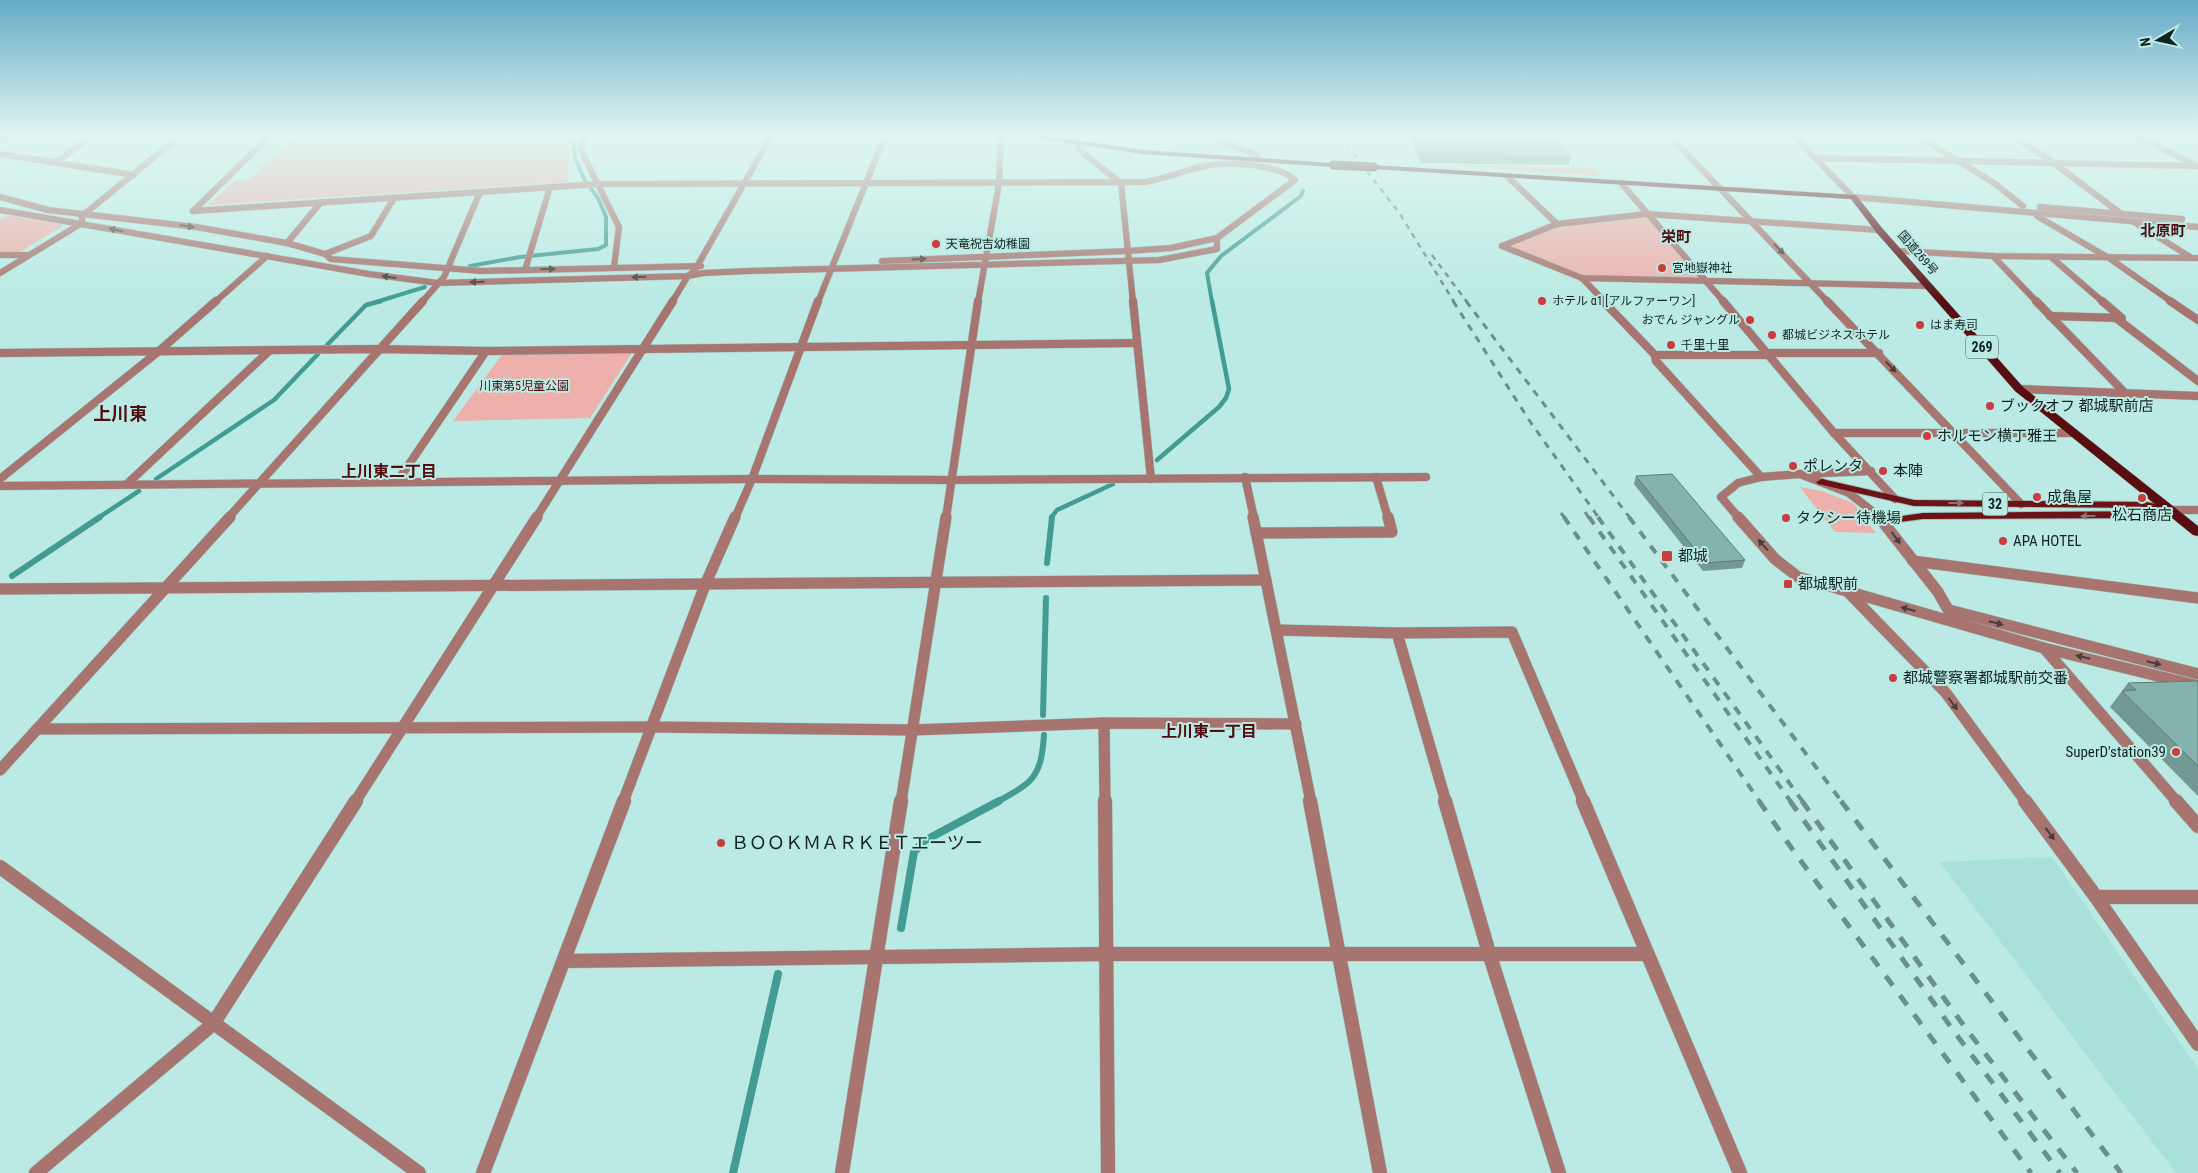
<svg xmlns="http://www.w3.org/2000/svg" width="2198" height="1173" font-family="'Roboto Condensed','Noto Sans JP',sans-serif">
<rect width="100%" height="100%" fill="#baeae3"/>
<path fill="#a7e1d9" d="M 2052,857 L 2198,1069 L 2198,1173 L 2176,1173 L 1940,862 Z"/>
<g fill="#edb0ab">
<path d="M 292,136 L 570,136 L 568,182 L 208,205 L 235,181 L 250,179 Z"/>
<path d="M 1443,165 L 1594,168 L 1600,176 Z"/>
<path d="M 1647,214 L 1705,281 L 1582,278 L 1502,246 L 1557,224 Z"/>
<path d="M 8,215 L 64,225 L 18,253 L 0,252 L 0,220 Z"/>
<path d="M 633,351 L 590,418 L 453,421 L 504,352 Z"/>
<path d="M 1800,487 L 1822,491 L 1853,503 L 1876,533 L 1835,532 Z"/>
</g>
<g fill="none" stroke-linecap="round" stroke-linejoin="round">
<g stroke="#439c93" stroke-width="4">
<path d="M 470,266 L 520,257 L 598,249 L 606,245 L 606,217 L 598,198 L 585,181 L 575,158 L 573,136"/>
<path d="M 376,302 L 425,287"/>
<path d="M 1212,302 L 1207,273 L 1221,256 L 1301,196 L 1303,191"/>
</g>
<g stroke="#439c93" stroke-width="4.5">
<path d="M 327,345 L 366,305 L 381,301"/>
<path d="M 1157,460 L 1219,407 L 1226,398 L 1229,389 L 1212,301"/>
<path d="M 156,479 L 274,400 L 318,354"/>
<path d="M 98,518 L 139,491"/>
<path d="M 1051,518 L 1057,510 L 1113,484"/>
</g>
<g stroke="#439c93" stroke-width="6">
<path d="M 1047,563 L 1052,517"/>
<path d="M 12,576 L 100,517"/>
<path d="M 1043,715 L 1046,598"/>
<path d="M 997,802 C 1033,782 1041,778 1044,735"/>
</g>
<g stroke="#439c93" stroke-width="8">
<path d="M 901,928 L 914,852 L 924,841 L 999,801"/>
<path d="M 733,1173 L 778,974"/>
</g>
<g stroke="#9cc6c0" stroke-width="7">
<g id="minor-far3">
<path d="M 583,136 L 581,150 L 619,227 L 614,267"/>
<path d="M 1210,136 L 1258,156"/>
<path d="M 1670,136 L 1828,302"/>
<path d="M 1918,136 L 1994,183 L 2023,206"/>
<path d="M 2013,136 L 2054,163 L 2120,213"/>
<path d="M 2138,136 L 2195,165"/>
<path d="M 0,140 L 6,136"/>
<path d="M 1076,144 L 1083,153 L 1121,183 L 1133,302"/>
<path d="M 0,154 L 134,175"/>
<path d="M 1817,158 L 2197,166"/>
<path d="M 56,162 L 92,136"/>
<path d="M 1508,177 L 1557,224"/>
<path d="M 1621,183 L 1724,302"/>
<path d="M 0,197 L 48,210 L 196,227 L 287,243 L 325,254 L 331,259 L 482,271 L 701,266"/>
<path d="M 1853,197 L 2198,227"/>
<path d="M 2040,207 L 2182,219"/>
<path d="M 0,210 L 369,274 L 438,283 L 688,276 L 703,273 L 748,271 L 1159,260 L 1217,249 L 1217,238 L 1295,180 C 1276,163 1225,161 1201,167 C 1182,171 1164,179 1145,182 L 599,184 L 193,211"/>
<path d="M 193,211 L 270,136"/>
<path d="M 2037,216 L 2109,258 L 2172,302"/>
<path d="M 2134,222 L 2192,258"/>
<path d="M 287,243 L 321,202"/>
<path d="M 1502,246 L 1582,278 L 1928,286"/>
<path d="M 1502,246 L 1557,224 L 1647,214 L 1879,230"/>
<path d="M 1899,251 L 1993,256 L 2198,258"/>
<path d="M 325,254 L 371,236 L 394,198"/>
<path d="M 0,255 L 29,255"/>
<path d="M 1993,256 L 2037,302"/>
<path d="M 2051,257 L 2103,302"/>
<path d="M 882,261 L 1128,251 L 1171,248 L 1217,238"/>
<path d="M 525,270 L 550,187"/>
<path d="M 0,273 L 82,223 L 82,216 L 180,136"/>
<path d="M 1582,278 L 1605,302"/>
<path d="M 215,302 L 267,256"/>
<path d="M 422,302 L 444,277 L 480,192"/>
<path d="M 672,302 L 688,276 L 695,270 L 771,136"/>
<path d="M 978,302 L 999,184 L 1001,136"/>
</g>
</g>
<g stroke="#9cc6c0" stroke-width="9">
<g id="minor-far2">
<path d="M 1133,301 L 1151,479"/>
<path d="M 1603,301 L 1655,355 L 1656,361 L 1761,477"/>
<path d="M 1723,301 L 1834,433 L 1895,499"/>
<path d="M 1827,301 L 2021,504"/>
<path d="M 2036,301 L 2125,393"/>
<path d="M 2170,301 L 2198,320"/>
<path d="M 2050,316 L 2122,318 L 2102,301"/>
<path d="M 2116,318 L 2198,381"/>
<path d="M 0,353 L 378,349 L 486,351 L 1137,343"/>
<path d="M 1768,353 L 1879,353"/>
<path d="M 1655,355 L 1770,355"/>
<path d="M 2019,389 L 2198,396"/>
<path d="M 1834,433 L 2074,433"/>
<path d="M 1800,474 L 1871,471"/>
<path d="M 1245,477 L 1254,518"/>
<path d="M 1376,477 L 1388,518"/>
<path d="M 0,479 L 159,351 L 216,301"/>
<path d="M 397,482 L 486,351"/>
<path d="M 127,484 L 269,351"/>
<path d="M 0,486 L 752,479 L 952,480 L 1426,477"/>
<path d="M 228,518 L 423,301"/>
<path d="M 536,518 L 673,301"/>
<path d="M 946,518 L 978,301"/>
</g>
</g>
<g stroke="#9cc6c0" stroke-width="12">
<g id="minor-far1">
<path d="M 1253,517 L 1311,802"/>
<path d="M 1256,533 L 1392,532 L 1388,517"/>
<path d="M 1913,561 L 2198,598"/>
<path d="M 1848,592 L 1946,693 L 2026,802"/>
<path d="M 1277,630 L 1397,633 L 1512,632 L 1584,802"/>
<path d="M 1397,633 L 1446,802"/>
<path d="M 2044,648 L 2177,802"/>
<path d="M 1104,723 L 1105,802"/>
<path d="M 37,729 L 652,727 L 912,730 L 1104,723 L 1296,724"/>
<path d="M 0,770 L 230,517"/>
<path d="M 355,802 L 537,517"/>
<path d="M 901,802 L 946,517"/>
</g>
</g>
<g stroke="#9cc6c0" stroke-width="15">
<g id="minor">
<path d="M 1105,801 L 1108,1173"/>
<path d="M 1310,801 L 1380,1173"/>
<path d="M 1445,801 L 1489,953 L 1559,1173"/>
<path d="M 1583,801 L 1740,1173"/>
<path d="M 2025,801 L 2096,897 L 2198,1044"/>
<path d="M 2176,801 L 2198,826"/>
<path d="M 0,867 L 419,1173"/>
<path d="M 2096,897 L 2198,897"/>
<path d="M 564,961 L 1105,954 L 1647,954"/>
<path d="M 36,1173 L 213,1024 L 356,801"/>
<path d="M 842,1173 L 901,801"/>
</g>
</g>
<g stroke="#9cc6c0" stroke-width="7">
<g id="tertiary-far3">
<path d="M 1794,136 L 1853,197"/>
<path d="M 818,302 L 885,136"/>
</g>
</g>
<g stroke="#9cc6c0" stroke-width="9">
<g id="tertiary-far2">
<path d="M 2170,510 L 2198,510"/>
<path d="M 735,518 L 752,479 L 818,301"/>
<path d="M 1739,518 L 1721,497 L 1738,483 L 1761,477 L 1800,474 L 1849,493 L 1881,518"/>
</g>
</g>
<g stroke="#9cc6c0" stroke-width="12">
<g id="tertiary-far1">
<path d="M 1738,517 L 1775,559 L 1798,577 L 2044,648 L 2198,686"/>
<path d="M 1879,517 L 1938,592 L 1955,622"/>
<path d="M 0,589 L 1266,580"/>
<path d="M 1949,610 L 2198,674"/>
<path d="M 623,802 L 705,585 L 735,517"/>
</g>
</g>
<g stroke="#9cc6c0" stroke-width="15">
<path id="tertiary" d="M 483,1173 L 624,801"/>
</g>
<g stroke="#9cc6c0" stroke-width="2">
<path id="primary" d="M 1822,479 L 1914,500 L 2147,502 L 2174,508 L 2176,510 L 2159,518 L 1923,519 L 1884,524 L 1880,523 L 1878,521 L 1880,519 L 1923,513 L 2159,511 L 2147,508 L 1914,506 L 1818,484 L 1816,482 Z"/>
</g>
<g stroke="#9cc6c0" stroke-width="1">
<g id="trunk">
<path d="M 1029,136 L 1049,136 L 1143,150 L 1333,163 L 1337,165 L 1333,167 L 1143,154 L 1033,138 Z"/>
<path d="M 1371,165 L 1856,195 L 1882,228 L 2023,387 L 2198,526 L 2198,536 L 2193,535 L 2015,391 L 1876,232 L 1851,199 L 1374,169 L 1370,167 Z"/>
</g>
</g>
<use href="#minor-far3" stroke="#a7746f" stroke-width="6"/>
<use href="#minor-far2" stroke="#a7746f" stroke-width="8"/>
<use href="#minor-far1" stroke="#a7746f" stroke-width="11"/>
<use href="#minor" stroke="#a7746f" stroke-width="14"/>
<use href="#tertiary-far3" stroke="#a7746f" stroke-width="6"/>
<use href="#tertiary-far2" stroke="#a7746f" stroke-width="8"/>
<use href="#tertiary-far1" stroke="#a7746f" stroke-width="11"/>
<use href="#tertiary" stroke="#a7746f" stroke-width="14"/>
<use href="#primary" fill="#6d1216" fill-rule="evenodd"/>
<use href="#trunk" fill="#580e10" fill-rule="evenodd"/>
<g stroke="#6c8f8a" stroke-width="2.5" stroke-dasharray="5.5 5.5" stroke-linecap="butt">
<path d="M 1340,136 L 1400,214 L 1454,302"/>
<path d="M 1432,255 L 1467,302"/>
</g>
<g stroke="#6c8f8a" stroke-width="3" stroke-dasharray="7 7" stroke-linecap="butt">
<path d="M 1453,301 L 1531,423 L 1599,518"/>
<path d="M 1466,301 L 1630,518"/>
<path d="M 1585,512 L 1589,518"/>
<path d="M 1561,513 L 1565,518"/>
</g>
<g stroke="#6c8f8a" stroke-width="4" stroke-dasharray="9 9" stroke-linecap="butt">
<path d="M 1564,517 L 1760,802"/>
<path d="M 1589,517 L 1791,802"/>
<path d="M 1598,517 L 1803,802"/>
<path d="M 1629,517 L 1842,802"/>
</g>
<g stroke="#6c8f8a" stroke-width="5" stroke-dasharray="12 12" stroke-linecap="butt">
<path d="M 1759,801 L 1795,853 L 2031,1173"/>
<path d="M 1790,801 L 1953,1030 L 2060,1173"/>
<path d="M 1802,801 L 1967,1030 L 2077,1173"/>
<path d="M 1841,801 L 2121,1173"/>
</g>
<g stroke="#9cc6c0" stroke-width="9" stroke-linecap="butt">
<path id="trunk-bridge" d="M 1333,165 L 1374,167"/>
</g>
<use href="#trunk-bridge" stroke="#580e10" stroke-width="9"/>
</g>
<g fill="#729994">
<path d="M 1409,136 L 1557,136 L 1571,157 L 1569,165 L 1421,163 Z"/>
<path d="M 1636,476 L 1745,560 L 1742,568 L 1703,571 L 1634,484 Z"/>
<path d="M 2198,681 L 2198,796 L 2110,707 L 2128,683 Z"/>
</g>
<g fill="#84b2ac" stroke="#5c7d78">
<path d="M 1414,136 L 1557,136 L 1571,157 L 1422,154 Z"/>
<path d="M 1672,474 L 1745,560 L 1706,563 L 1636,476 Z"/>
<path d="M 2198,681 L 2198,766 L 2122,691 L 2136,690 L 2128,683 Z"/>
</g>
<defs><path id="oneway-solid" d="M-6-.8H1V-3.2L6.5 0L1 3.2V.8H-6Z" transform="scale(1.25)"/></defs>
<g fill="#46403d">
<use href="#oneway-solid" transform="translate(187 226) rotate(8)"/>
<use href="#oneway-solid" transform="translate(116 230) rotate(-168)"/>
<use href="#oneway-solid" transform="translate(1779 249) rotate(46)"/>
<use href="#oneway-solid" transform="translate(919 259) rotate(-3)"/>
<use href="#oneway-solid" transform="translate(548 269) rotate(-2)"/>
<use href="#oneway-solid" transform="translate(389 277) rotate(-172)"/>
<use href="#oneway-solid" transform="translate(639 277) rotate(178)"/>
<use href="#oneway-solid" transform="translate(477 282) rotate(178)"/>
<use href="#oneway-solid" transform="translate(1891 367) rotate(46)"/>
<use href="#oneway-solid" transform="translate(1896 538) rotate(54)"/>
<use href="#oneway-solid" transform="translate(1763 545) rotate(-131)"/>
<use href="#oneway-solid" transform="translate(1908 609) rotate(-165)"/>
<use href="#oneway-solid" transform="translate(1996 623) rotate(14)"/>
<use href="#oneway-solid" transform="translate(2083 657) rotate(-166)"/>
<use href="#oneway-solid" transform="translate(2154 663) rotate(14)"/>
<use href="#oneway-solid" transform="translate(1953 704) rotate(54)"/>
<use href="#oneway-solid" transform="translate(2050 834) rotate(54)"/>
</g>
<g fill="#907372">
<use href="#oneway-solid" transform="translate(1956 503)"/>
<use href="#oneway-solid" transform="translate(2088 516) rotate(179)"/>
</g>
<linearGradient id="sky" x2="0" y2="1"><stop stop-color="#66aac6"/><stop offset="0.45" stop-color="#e0f6f2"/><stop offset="1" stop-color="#e0f6f2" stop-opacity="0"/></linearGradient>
<rect width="2198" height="300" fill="url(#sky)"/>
<g fill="#cb3c3e" stroke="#baeae3" stroke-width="2">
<circle cx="936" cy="244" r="5"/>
<circle cx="1662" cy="268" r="5"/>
<circle cx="1542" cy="301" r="5"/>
<circle cx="1750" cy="320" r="5"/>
<circle cx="1920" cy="325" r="5"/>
<circle cx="1772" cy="335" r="5"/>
<circle cx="1671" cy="345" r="5"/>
<circle cx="1990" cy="406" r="5"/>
<circle cx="1927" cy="436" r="5"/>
<circle cx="1793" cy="466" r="5"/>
<circle cx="1883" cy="471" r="5"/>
<circle cx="2037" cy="497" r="5"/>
<circle cx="2142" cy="498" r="5"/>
<circle cx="1786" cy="518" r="5"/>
<circle cx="2003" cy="541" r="5"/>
<rect x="1661" y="550" width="12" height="12" rx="2.5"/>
<rect x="1783" y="579" width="10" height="10" rx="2.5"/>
<circle cx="1893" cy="678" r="5"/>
<circle cx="2176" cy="752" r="5"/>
<circle cx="721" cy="843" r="5"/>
</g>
<g text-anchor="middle" stroke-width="4" stroke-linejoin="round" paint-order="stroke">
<g font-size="12" fill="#112422" stroke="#baeae3" text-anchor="start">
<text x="946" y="248">天竜祝吉幼稚園</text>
<text x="1672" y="272">宮地嶽神社</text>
<text x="1552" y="305">ホテル α1 [アルファーワン]</text>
<text x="1740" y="324" text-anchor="end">おでん ジャングル</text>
<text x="1930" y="329">はま寿司</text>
<text x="1782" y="339">都城ビジネスホテル</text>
<text x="1681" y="349">千里十里</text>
</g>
<g font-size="12" fill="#112422" stroke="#baeae3">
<text transform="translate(1918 253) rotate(49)" y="4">国道269号</text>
</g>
<g font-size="12" fill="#5d080e" stroke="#baeae3">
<text x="524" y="390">川東第5児童公園</text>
</g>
<g fill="#baeae3" stroke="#445f5c" stroke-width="1">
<rect x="1966" y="335.5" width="32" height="23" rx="4"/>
<rect x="1982.5" y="492.5" width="25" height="23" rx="4"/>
</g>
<g font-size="14" font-weight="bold" fill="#112422">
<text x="1982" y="352">269</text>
<text x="1995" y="509">32</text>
</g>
<g font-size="15" font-weight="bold" fill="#510c0f" stroke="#baeae3">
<text x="2163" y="236">北原町</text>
<text x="1676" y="242">栄町</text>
</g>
<g font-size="15" fill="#112422" stroke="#baeae3" text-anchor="start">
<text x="2000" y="411">ブックオフ 都城駅前店</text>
<text x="1937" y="441">ホルモン横丁雅王</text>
<text x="1803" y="471">ポレンタ</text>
<text x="1893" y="476">本陣</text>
<text x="2047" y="502">成亀屋</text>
<text x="2142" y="520" text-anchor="middle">松石商店</text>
<text x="1796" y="523">タクシー待機場</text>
<text x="2013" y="546">APA HOTEL</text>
<text x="1678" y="561">都城</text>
<text x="1798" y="589">都城駅前</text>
<text x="1903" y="683">都城警察署都城駅前交番</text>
<text x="2166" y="757" text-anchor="end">SuperD'station39</text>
</g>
<g font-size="16" font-weight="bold" fill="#510c0f" stroke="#baeae3">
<text x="389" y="477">上川東二丁目</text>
<text x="1209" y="737">上川東一丁目</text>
</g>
<g font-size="18" font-weight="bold" fill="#510c0f" stroke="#baeae3">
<text x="120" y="420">上川東</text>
</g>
<g font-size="18" fill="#112422" stroke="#baeae3" text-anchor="start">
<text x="731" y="849">ＢＯＯＫＭＡＲＫＥＴエーツー</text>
</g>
</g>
<g transform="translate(2158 40) rotate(261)" stroke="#baeae3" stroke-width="4" paint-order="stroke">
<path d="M0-4L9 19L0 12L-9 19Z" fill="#112422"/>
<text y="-8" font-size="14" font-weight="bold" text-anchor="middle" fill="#112422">N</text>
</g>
</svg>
